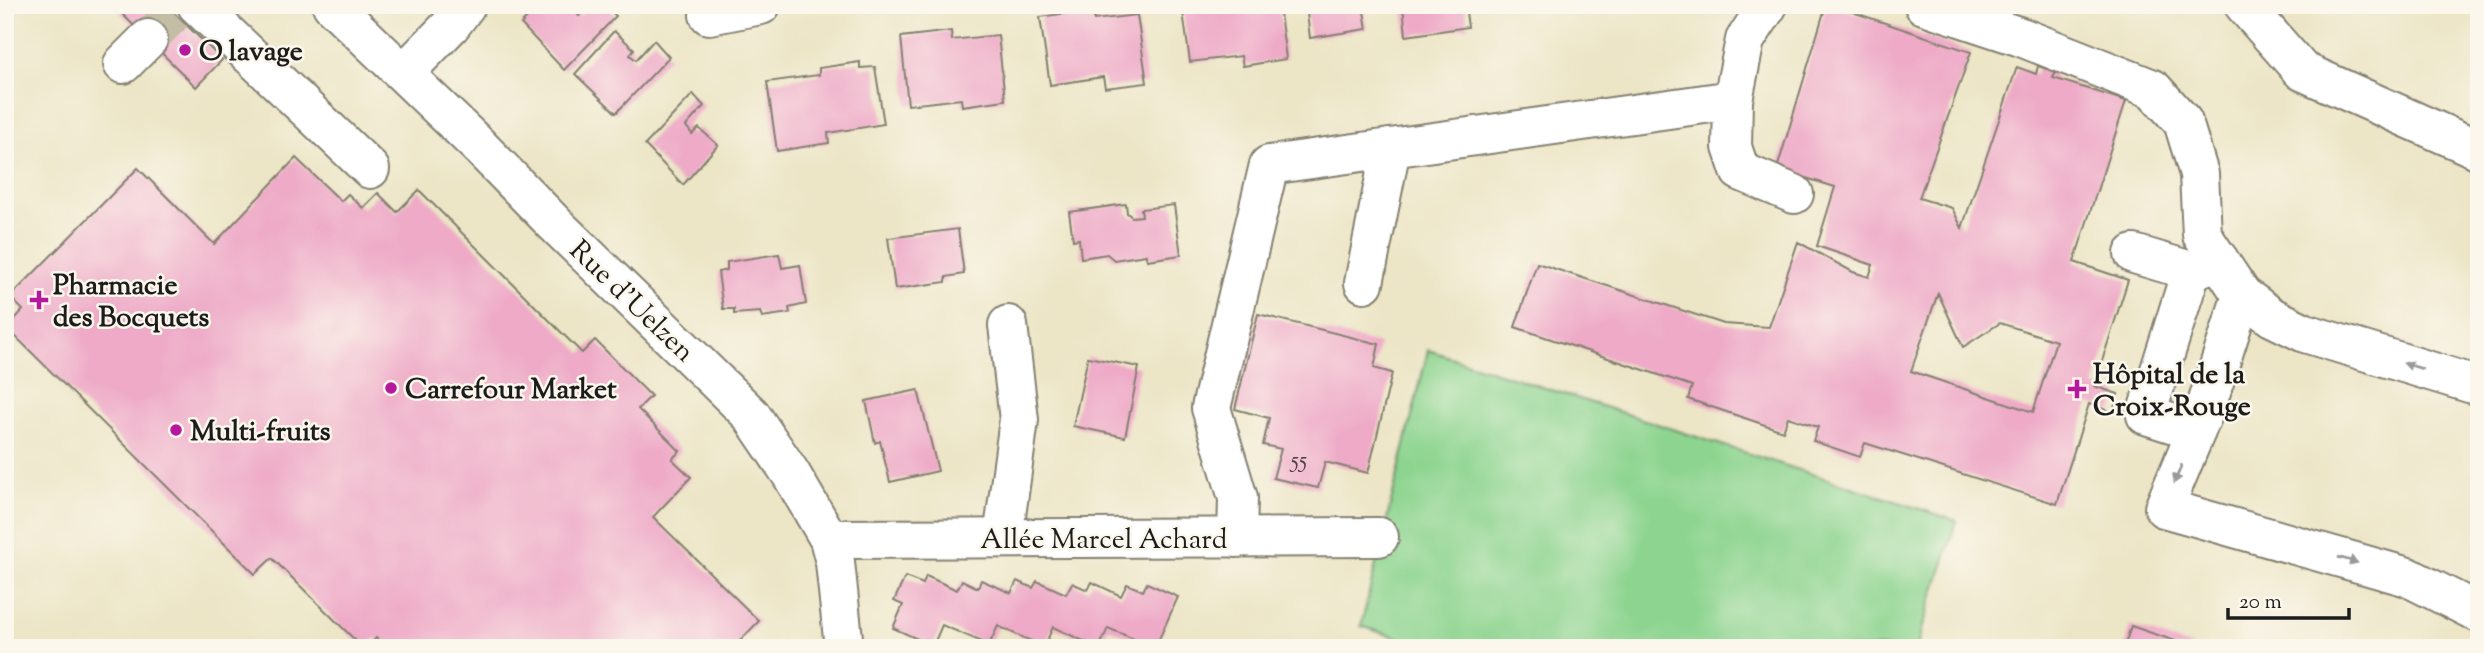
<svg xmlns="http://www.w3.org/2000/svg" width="2484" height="653" font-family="'Sorts Mill Goudy',serif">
<rect width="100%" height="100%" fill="#fbf7ec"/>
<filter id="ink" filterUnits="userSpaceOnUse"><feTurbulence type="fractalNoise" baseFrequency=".0143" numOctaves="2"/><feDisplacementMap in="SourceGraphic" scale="14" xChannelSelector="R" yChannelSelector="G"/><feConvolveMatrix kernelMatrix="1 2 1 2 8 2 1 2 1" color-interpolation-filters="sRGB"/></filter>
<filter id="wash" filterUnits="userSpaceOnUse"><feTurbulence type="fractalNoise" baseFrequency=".00686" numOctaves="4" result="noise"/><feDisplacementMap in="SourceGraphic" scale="28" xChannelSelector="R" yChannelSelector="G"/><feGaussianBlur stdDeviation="1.57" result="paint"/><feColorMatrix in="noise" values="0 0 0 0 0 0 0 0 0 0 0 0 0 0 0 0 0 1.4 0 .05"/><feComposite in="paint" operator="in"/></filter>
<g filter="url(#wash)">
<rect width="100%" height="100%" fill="#ece5c6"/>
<path fill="#8cd48f" stroke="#547856" stroke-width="2" d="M 1428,350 L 1957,521 L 1916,648 L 1429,648 L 1361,626 Z"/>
<g id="blocks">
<g fill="#eeaac7" fill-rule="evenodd">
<path d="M 113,5 L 166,5 L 222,60 L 196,87 Z"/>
<path d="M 520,5 L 575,5 L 574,9 L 579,16 L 590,5 L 605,5 L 616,16 L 564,70 L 521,24 L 530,15 Z"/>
<path d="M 1182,5 L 1279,5 L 1286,59 L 1243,66 L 1241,56 L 1190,62 Z"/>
<path d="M 1306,5 L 1363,5 L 1367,29 L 1310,38 Z"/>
<path d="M 1403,5 L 1465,5 L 1468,27 L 1406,36 Z"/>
<path d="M 1826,5 L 1832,5 L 1971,52 L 1919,198 L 1952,208 L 1962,228 L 2017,67 L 2036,74 L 2038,66 L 2056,72 L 2053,78 L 2126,101 L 2074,262 L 2128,280 L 2094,386 L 2118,394 L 2113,412 L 2089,404 L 2057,504 L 1865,443 L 1860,457 L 1813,441 L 1818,427 L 1788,417 L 1783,431 L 1688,399 L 1692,386 L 1515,327 L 1537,263 L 1724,324 L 1769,327 L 1798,242 L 1853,272 L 1869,277 L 1873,265 L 1817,246 L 1835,187 L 1777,169 ZM 1938,293 L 1963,347 L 2000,323 L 2056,341 L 2033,412 L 1911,371 Z"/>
<path d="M 1094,9 L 1094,20 L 1137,15 L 1147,83 L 1105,88 L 1103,77 L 1050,85 L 1040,17 Z"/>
<path d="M 614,31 L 634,49 L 630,55 L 636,60 L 654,40 L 669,57 L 616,113 L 575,74 Z"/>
<path d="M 951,31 L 952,40 L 998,35 L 1005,100 L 962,106 L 961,99 L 908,105 L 901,37 Z"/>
<path d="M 860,62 L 860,68 L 875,67 L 884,124 L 828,133 L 829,143 L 777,151 L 767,82 L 819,75 L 819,68 Z"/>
<path d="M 693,94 L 704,106 L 686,126 L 692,134 L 699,128 L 718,145 L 683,185 L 645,145 Z"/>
<path d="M 296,158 L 341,201 L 348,194 L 363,208 L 378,193 L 397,212 L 419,190 L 582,353 L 595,340 L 651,396 L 638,409 L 680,451 L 672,459 L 691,477 L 653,517 L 759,621 L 733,648 L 386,648 L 376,638 L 367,648 L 363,648 L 272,558 L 255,574 L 7,328 L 23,310 L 10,297 L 138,168 L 214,244 Z"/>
<path d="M 1126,204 L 1127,213 L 1132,217 L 1142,216 L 1141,209 L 1174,205 L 1181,255 L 1147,260 L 1146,255 L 1114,260 L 1107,254 L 1081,258 L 1079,239 L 1073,240 L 1069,212 Z"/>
<path d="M 958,229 L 964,274 L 946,277 L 946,282 L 895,289 L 888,238 Z"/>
<path d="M 779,254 L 782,268 L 800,265 L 806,304 L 789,308 L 790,313 L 762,317 L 760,312 L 734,314 L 734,309 L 723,309 L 718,272 L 727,270 L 727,262 Z"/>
<path d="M 1258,314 L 1379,344 L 1374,368 L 1392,373 L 1368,473 L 1325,462 L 1318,488 L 1273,478 L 1281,449 L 1263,445 L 1269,418 L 1235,409 Z"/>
<path d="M 1088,357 L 1139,367 L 1125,437 L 1073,426 Z"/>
<path d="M 918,390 L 938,471 L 890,482 L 880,441 L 875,443 L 866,401 Z"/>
<path d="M 926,576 L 957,590 L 962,580 L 978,588 L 981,580 L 1011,593 L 1017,581 L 1033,588 L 1037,581 L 1066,594 L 1072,583 L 1088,590 L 1092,582 L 1121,596 L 1127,584 L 1143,591 L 1147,583 L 1178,597 L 1155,648 L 1108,628 L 1099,648 L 1053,627 L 1044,647 L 998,626 L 989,645 L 942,625 L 933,646 L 893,628 L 903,605 L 894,601 L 905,577 L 923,584 Z"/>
<path d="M 2131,626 L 2193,647 L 2193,648 L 2124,648 Z"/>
</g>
</g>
</g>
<g filter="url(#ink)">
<use href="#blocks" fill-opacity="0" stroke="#848071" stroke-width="2"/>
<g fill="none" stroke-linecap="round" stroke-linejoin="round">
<path stroke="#c2bda4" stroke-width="38" stroke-dasharray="38 19" stroke-linecap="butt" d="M 148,39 L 174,13"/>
<g stroke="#848071" stroke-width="42">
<g id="minor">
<path d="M 197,5 L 370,169"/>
<path d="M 332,5 L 478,145 L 555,224 L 751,415 L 791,474 L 829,539 L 835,562 L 844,648"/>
<path d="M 1768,5 L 1745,40 L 1733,100 L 1732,147 L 1740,171 L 1794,194"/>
<path d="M 1924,5 L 2021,37 L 2153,89 L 2183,122 L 2199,174 L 2202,235 L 2242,295 L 2272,317 L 2305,333 L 2479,386"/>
<path d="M 2244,5 L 2302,71 L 2479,150"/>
<path d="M 709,15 L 761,5"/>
<path d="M 123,64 L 148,39"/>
<path d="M 404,73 L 451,25 L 466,5"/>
<path d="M 2134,254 L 2191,271"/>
<path d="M 1364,283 L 1391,148"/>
<path d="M 2242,295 L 2206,407 L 2164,508 L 2408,577 L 2479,613"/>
<path d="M 2196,431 L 2146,415 L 2191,271 L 2219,260"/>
<path d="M 1003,538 L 1019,420 L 1008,325"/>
<path d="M 1237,538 L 1238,498 L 1211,408 L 1269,165 L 1733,100"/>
<path d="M 829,539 L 1379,537"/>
</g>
</g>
<use href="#minor" stroke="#fff" stroke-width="38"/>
</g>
<defs><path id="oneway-solid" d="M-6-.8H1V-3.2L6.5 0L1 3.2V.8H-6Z" transform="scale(1.75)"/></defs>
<g fill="#999">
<use href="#oneway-solid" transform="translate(2413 366) rotate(-163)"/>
<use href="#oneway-solid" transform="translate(2178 474) rotate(112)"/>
<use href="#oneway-solid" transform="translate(2348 560) rotate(16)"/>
</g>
</g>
<g fill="#b5179e" stroke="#fbf7ec" stroke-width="2.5">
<circle cx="185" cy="50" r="7"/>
<path d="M35.5 289.5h7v7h7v7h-7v7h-7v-7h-7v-7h7z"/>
<circle cx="391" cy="388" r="7"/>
<path d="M2073.5 378.5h7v7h7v7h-7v7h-7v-7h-7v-7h7z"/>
<circle cx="176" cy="430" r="7"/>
</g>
<g text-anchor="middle" stroke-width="5" stroke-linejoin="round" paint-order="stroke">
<g font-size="24" fill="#504047">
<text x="1299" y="467">55</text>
</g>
<g font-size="28" font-weight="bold" fill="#1c1c1c" stroke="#fbf7ec" text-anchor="start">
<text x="199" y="60">O lavage</text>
<text x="53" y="294">Pharmacie<tspan x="53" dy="32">des Bocquets</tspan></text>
<text x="2093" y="383">Hôpital de la<tspan x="2093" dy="32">Croix-Rouge</tspan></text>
<text x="405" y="398">Carrefour Market</text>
<text x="190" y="440">Multi-fruits</text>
</g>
<g font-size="28" fill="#1c1c1c" stroke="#fbf7ec">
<text transform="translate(633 300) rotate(44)" y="10">Rue d'Uelzen</text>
<text x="1104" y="548">Allée Marcel Achard</text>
</g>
</g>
<rect width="2484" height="653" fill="none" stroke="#fbf7ec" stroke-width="28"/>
<path d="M2228 608v10h121v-10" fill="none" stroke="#1c1c1c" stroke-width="3.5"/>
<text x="2239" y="608" font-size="21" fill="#1c1c1c" stroke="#fbf7ec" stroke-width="5" paint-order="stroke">20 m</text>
</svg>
